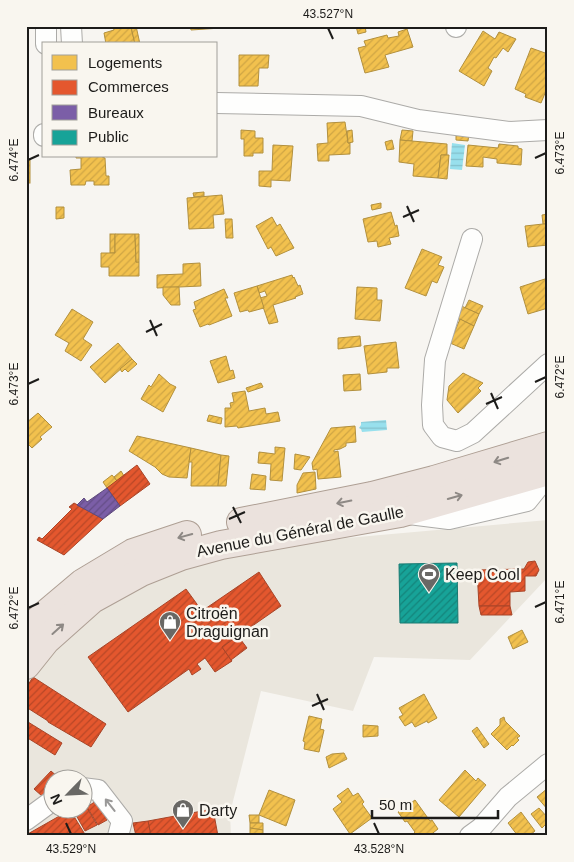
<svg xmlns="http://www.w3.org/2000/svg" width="574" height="862" font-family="Arial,sans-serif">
<defs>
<pattern id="water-rules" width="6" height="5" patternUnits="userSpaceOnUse" patternTransform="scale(1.25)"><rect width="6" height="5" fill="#98e0ed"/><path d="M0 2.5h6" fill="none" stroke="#83c0cb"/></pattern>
<pattern id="homes-hatch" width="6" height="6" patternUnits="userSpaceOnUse" patternTransform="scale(1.25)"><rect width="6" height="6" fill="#f2c14e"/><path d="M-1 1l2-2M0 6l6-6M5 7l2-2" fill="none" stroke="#cfa544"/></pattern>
<pattern id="shops-hatch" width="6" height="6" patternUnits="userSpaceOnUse" patternTransform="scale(1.25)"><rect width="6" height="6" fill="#e4572e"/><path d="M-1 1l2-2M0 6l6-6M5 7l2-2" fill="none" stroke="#b84726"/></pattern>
<pattern id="offices-hatch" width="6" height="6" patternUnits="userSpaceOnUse" patternTransform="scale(1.25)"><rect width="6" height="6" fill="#7b5ea7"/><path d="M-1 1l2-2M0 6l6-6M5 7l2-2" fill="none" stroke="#644d87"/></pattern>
<pattern id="public-hatch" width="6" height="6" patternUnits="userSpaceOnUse" patternTransform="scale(1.25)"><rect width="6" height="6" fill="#17a398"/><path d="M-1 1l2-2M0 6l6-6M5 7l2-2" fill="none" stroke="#14847b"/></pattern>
</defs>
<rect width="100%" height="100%" fill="#f7f5f1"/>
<path fill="#eae6dd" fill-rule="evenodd" d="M 548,520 L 548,577 L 470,660 L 374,657 L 353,711 L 261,691 L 230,813 L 231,836 L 26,836 L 26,682 L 50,655 L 110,602 L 147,580 L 224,555 L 313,541 ZM 52,780 L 82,780 L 82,810 L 52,810 Z"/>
<g fill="url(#water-rules)">
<path d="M 452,143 L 465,145 L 462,170 L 450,169 Z"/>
<path d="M 386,420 L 387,430 L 362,432 L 361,429 L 359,428 L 361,425 L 361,422 Z"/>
</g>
<g fill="url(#homes-hatch)" stroke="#b2903e">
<path d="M 113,26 L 134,26 L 131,27 L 135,44 L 106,44 L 104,33 L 114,30 Z"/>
<path d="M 136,26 L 140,44 L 135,44 L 131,27 Z"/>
<path d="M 190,26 L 221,26 L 221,28 L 191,30 Z"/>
<path d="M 356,26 L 365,26 L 366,32 L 358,34 Z"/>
<path d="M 407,29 L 413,47 L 385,55 L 389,67 L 365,73 L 358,48 L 366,46 L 364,41 L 387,35 L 388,38 L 399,36 L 398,32 Z"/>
<path d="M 483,31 L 495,39 L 499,32 L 516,39 L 508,52 L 503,48 L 496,58 L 494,57 L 488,68 L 492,71 L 484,86 L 459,71 Z"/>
<path d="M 531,48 L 548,54 L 548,86 L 541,103 L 525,97 L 526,94 L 515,89 Z"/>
<path d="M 239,55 L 269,55 L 268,68 L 259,68 L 258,86 L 239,86 Z"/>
<path d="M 345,122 L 348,143 L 350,143 L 350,154 L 329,155 L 329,161 L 318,161 L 317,144 L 328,143 L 327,123 Z"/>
<path d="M 241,130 L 255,131 L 255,138 L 263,138 L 263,153 L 253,153 L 253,156 L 244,156 L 244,139 L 241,139 Z"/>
<path d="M 352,130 L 353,142 L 348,143 L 347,131 Z"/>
<path d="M 402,130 L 413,131 L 412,141 L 400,140 Z"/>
<path d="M 456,132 L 469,134 L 468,141 L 456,140 Z"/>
<path d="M 392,140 L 394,149 L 387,150 L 385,142 Z"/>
<path d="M 400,140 L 447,144 L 447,155 L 441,155 L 438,178 L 413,176 L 414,164 L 399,162 Z"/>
<path d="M 499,144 L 518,146 L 518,148 L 522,149 L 521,165 L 497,163 L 497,159 L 483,157 L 483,167 L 466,166 L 468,145 L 498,148 Z"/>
<path d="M 273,145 L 293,146 L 290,181 L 271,180 L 271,187 L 259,186 L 259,171 L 272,171 Z"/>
<path d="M 441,155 L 449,155 L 447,179 L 438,178 Z"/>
<path d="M 76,156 L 102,156 L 102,157 L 105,158 L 106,176 L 109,176 L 109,185 L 94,185 L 94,181 L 86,181 L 85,185 L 71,185 L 70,170 L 81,169 L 81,158 L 76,158 Z"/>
<rect x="26" y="159" width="4" height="24"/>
<path d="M 204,192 L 204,196 L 194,197 L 193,193 Z"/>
<path d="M 222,195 L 224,214 L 213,215 L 214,228 L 189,229 L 187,198 Z"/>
<path d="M 381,203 L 381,208 L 372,210 L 371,205 Z"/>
<path d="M 56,207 L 64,207 L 64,218 L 56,219 Z"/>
<path d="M 391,212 L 395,226 L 397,225 L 399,236 L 389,238 L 391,244 L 378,247 L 377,241 L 368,242 L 363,219 Z"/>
<path d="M 548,214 L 548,224 L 543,224 L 542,215 Z"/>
<path d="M 272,217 L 277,226 L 280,224 L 294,248 L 276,256 L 271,247 L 268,249 L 256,226 Z"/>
<path d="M 225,219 L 232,219 L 233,238 L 226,238 Z"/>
<path d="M 543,224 L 548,224 L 548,245 L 528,247 L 525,226 Z"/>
<rect x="110" y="234" width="5" height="19"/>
<path d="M 115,234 L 135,234 L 136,262 L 139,262 L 139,276 L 109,276 L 109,267 L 101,267 L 101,253 L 115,253 Z"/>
<path d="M 135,234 L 139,234 L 139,262 L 136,262 Z"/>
<path d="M 422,249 L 442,257 L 438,265 L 444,267 L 437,283 L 432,281 L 426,296 L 405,288 Z"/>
<path d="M 200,263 L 201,286 L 157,288 L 157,275 L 183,274 L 183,264 Z"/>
<path d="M 292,275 L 293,278 L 294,277 L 298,286 L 300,285 L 303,294 L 295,297 L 296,298 L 273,305 L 278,322 L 269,324 L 260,298 L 267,296 L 265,291 L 259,293 L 257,286 Z"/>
<path d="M 548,278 L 548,308 L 528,314 L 520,287 Z"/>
<path d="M 257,286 L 264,308 L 249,312 L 248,310 L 240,312 L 234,293 Z"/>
<path d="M 163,287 L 179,287 L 180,305 L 171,305 L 163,295 Z"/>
<path d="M 357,287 L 377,288 L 377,300 L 382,300 L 380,321 L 355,319 Z"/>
<path d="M 224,289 L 228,298 L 225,298 L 232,316 L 209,325 L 208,324 L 200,327 L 193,310 L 196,309 L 194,302 Z"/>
<path d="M 469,300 L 483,306 L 479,314 L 465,308 Z"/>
<path d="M 457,304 L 479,314 L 474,326 L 453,316 Z"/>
<path d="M 72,309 L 93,322 L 83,339 L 92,345 L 81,361 L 65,351 L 69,343 L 55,335 Z"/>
<path d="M 460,319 L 474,326 L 464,349 L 450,343 Z"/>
<path d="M 360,336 L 361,346 L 338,349 L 338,338 Z"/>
<path d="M 396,342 L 399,368 L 387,368 L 387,372 L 368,374 L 364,346 Z"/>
<path d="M 118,343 L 132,359 L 105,383 L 90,367 Z"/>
<path d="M 226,356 L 230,371 L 233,370 L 235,378 L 218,383 L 210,361 Z"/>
<path d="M 132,359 L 137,364 L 128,372 L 125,369 L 122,372 L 120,369 Z"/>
<path d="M 463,373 L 483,383 L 478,388 L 481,391 L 458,413 L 447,400 L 449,386 Z"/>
<path d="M 159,374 L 170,384 L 176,387 L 163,412 L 141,399 L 149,385 L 151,387 Z"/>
<path d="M 360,374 L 361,390 L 344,391 L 343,375 Z"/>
<path d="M 261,383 L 263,387 L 248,392 L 246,388 Z"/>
<path d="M 245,391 L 249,411 L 265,408 L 266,414 L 278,412 L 280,421 L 238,428 L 237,426 L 225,427 L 225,408 L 231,408 L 230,403 L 234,402 L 232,393 Z"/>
<path d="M 38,413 L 52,427 L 40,437 L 42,439 L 32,448 L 26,442 L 26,423 Z"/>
<path d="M 209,415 L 222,418 L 221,424 L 207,421 Z"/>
<path d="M 355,426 L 356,442 L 346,443 L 346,446 L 340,449 L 334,450 L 334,452 L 338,451 L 341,477 L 318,479 L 317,469 L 313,470 L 312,463 L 331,428 Z"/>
<path d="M 137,436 L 191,448 L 187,478 L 169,477 L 162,474 L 155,467 L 129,451 Z"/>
<path d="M 275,447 L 285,448 L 282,481 L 270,480 L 271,464 L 258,463 L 259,452 L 275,454 Z"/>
<path d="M 191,448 L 221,455 L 218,486 L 191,486 L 192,462 L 189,462 Z"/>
<path d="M 295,454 L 310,457 L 301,470 L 294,469 Z"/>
<path d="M 221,455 L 229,456 L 226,486 L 218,486 Z"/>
<path d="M 121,471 L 124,476 L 117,481 L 114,477 Z"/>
<path d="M 315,472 L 316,489 L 297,493 L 297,485 L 303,473 Z"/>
<path d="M 252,474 L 266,476 L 265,490 L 250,489 Z"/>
<path d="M 112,475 L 117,481 L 107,488 L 103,482 Z"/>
<path d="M 522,630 L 528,642 L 513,649 L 508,637 Z"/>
<path d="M 424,694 L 437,718 L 428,723 L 427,721 L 415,727 L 412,722 L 405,726 L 399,717 L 403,715 L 399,708 Z"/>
<path d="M 309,716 L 322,719 L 320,729 L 324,730 L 319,752 L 304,749 L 305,742 L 303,741 Z"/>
<path d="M 504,717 L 505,721 L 520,736 L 517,738 L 519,740 L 513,746 L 512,745 L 507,750 L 491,734 L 500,725 L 500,719 Z"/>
<path d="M 363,725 L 378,726 L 378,736 L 363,737 Z"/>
<path d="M 477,727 L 489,744 L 484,748 L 472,731 Z"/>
<path d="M 344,753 L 347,759 L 329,768 L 326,757 L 332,754 Z"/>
<path d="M 465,770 L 476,781 L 478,778 L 486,785 L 459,817 L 439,800 Z"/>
<path d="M 348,788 L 353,796 L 358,793 L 364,802 L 362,804 L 372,818 L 350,834 L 333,809 L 342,802 L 337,796 Z"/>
<path d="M 548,788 L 548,810 L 537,797 Z"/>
<path d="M 269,790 L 295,800 L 286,826 L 259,815 Z"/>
<path d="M 415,800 L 430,821 L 432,820 L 438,829 L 429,836 L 415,836 L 414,833 L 415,832 L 407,821 L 405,822 L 398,812 Z"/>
<path d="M 539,808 L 548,818 L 548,822 L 542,828 L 531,814 Z"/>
<path d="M 521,812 L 535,831 L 529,836 L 518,836 L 508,823 Z"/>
<path d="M 249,815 L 259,815 L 259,823 L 250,823 Z"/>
<path d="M 250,823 L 263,823 L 263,830 L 250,828 Z"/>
<path d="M 250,828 L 263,830 L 263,836 L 250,836 Z"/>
</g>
<g fill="url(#shops-hatch)" stroke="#a84528">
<path d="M 137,465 L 150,484 L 120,506 L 107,488 Z"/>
<path d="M 74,503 L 103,519 L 64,555 L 37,540 L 39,537 L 42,539 L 72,509 L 69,507 Z"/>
<path d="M 535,561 L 539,570 L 536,576 L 525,576 L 525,591 L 510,592 L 510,606 L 479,606 L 477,570 L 524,569 L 528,562 Z"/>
<path d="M 259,572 L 281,606 L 222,647 L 232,661 L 215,672 L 205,658 L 197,664 L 201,669 L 192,675 L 189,669 L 128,712 L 88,657 L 186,589 L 202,611 Z"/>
<path d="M 479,606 L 510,606 L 512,615 L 481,615 Z"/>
<path d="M 238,636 L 247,648 L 231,660 L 222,647 Z"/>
<path d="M 33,677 L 106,724 L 91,747 L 48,722 L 48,721 L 26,707 L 26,688 Z"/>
<path d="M 28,722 L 62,743 L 55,755 L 26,737 L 26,725 Z"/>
<path d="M 51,771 L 59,778 L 57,780 L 52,780 L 52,784 L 42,796 L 34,789 Z"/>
<path d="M 96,801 L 107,820 L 98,825 L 87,807 Z"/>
<path d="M 87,808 L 97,825 L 85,831 L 76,815 Z"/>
<path d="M 213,809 L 218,836 L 151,836 L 148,821 Z"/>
<path d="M 70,810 L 86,836 L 26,836 L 26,835 Z"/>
<path d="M 148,821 L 151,836 L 136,836 L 133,823 Z"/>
</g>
<path fill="url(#offices-hatch)" stroke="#5f4a7d" d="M 107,488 L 120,506 L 103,519 L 77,505 L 84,498 L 87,502 Z"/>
<path fill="url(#public-hatch)" stroke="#197a72" d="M 457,563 L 458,623 L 400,623 L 399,564 Z"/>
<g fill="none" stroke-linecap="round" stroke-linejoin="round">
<g stroke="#acaba8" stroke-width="22">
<g id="minor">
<path d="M 71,26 L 72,44"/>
<path d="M 456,26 L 456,27"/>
<path d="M 46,44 L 46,26"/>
<path d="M 216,103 L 361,106 L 418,120 L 510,132 L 548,130"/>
<path d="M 44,136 L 44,134"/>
<path d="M 472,239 L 435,360 L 432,405 L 433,425 L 442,437 L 457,441 L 473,433 L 548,364"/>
<path d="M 409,514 L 449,519 L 527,501 L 539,486 L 546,472"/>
<path d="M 82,788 L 98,790 L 122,821 L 118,836"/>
<path d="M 26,820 L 52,801"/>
<path d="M 470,836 L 481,828 L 508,797 L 548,764"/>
</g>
</g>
<g stroke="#ae9f94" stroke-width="30">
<g id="primary">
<path d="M 241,522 L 372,496 L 434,480 L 548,446"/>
<path d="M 26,633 L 32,626 L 83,583 L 133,553 L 187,535"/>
<path d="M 26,665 L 46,640 L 92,599 L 141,572 L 181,556 L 221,545 L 400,513 L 548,471"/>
</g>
</g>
<use href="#minor" stroke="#fefefd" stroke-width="20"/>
<use href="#primary" stroke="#ebe2dd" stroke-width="28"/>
</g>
<defs><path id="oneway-shaft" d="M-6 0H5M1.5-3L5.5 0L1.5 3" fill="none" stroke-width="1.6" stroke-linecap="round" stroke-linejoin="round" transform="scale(1.25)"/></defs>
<g stroke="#8e8985">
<use href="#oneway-shaft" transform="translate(501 460) rotate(163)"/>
<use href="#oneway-shaft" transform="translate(455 497) rotate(-16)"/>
<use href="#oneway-shaft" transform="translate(344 502) rotate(169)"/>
<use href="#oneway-shaft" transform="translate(185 536) rotate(165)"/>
<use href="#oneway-shaft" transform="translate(58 629) rotate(-42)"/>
</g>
<use stroke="#999897" href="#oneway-shaft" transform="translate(110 805) rotate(-128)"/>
<path fill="none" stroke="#1d1c1a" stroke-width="2" d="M 328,28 L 333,39M 535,158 L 546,153M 28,160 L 39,155M 407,206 L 414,222M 403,217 L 419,210M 150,320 L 157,336M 146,332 L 162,324M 535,382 L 546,377M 28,384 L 39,379M 491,393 L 498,409M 486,404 L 502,397M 233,507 L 241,523M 229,519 L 245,512M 535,607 L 546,602M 28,608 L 39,603M 317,694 L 324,710M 312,706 L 328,699M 66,823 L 71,834M 374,823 L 379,834"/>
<defs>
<g id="stadium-pin" transform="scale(1.125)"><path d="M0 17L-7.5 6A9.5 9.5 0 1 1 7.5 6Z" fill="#696865" stroke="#f9f6ef"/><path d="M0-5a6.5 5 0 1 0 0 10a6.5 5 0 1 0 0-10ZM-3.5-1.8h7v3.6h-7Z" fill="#fff"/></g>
<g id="shop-pin" transform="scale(1.125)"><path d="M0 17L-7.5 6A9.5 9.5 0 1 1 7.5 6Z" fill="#696865" stroke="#f9f6ef"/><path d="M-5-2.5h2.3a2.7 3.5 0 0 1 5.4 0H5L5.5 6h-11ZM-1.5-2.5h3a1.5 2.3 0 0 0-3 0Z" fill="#fff"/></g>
</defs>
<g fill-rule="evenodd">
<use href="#stadium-pin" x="429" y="574"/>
<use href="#shop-pin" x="170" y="622"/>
<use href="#shop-pin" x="183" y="810"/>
</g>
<g text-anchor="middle" stroke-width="5" stroke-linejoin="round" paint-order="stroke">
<g font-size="16" fill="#1d1c1a" stroke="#f9f6ef">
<text transform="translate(300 531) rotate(-11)" y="6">Avenue du Général de Gaulle</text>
</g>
<g font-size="16" fill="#1d1c1a" stroke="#f9f6ef" text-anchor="start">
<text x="445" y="580">Keep Cool</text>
<text x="186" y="619">Citroën<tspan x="186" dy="18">Draguignan</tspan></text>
<text x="199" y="816">Darty</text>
</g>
</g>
<rect width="574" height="862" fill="none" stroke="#f9f6ef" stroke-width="55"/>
<rect x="42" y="42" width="175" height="115" fill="#f9f6ef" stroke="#a19f9a"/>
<rect x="52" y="55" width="25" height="15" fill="#f2c14e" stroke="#a19f9a"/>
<text x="88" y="68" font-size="15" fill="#1d1c1a">Logements</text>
<rect x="52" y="80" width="25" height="15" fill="#e4572e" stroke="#a19f9a"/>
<text x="88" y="92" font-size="15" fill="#1d1c1a">Commerces</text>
<rect x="52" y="105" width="25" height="15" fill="#7b5ea7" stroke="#a19f9a"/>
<text x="88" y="118" font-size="15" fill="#1d1c1a">Bureaux</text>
<rect x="52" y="130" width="25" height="15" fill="#17a398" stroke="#a19f9a"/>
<text x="88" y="142" font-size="15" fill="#1d1c1a">Public</text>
<g transform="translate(68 794) rotate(246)"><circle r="24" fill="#f9f6ef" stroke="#a19f9a"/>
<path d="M0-4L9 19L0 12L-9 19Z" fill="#696865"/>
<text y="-8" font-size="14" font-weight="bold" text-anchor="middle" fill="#1d1c1a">N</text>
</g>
<path d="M372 810v8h126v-8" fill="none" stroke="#1d1c1a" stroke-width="2.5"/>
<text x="379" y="810" font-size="15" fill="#1d1c1a" stroke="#f9f6ef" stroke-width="4" paint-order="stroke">50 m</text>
<rect x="28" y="28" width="518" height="806" fill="none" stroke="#1d1c1a" stroke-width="2"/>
<g font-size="12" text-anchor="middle" fill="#1d1c1a">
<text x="328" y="18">43.527°N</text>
<text transform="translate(560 153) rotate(-90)" y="4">6.473°E</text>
<text transform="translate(14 160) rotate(-90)" y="4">6.474°E</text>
<text transform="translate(560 377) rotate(-90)" y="4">6.472°E</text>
<text transform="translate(14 384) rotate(-90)" y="4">6.473°E</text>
<text transform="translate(560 602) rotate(-90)" y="4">6.471°E</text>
<text transform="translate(14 608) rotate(-90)" y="4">6.472°E</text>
<text x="71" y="853">43.529°N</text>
<text x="379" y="853">43.528°N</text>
</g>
</svg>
